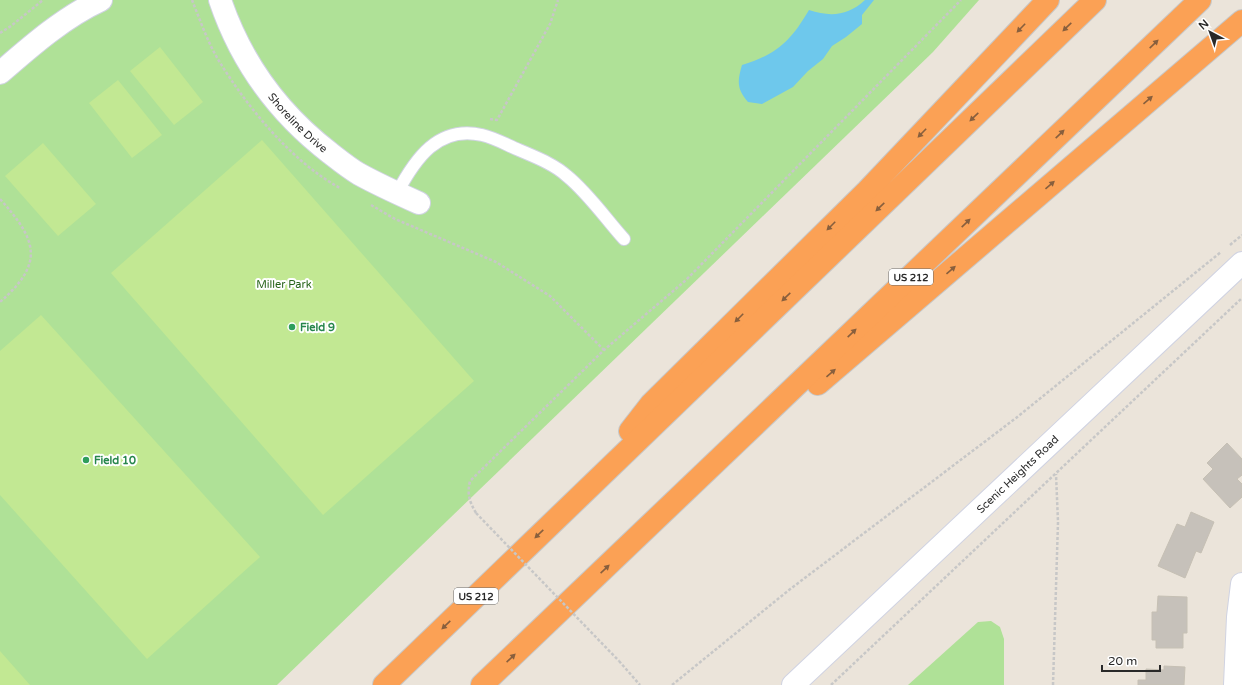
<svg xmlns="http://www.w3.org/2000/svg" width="1242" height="685" font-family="'Varela Round',sans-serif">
<rect width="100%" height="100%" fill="#ebe4da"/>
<g fill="#afe197">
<path d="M 0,0 L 979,0 L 933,52 L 277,685 L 0,685 Z"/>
<path d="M 991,621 L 1000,627 L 1004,639 L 1004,685 L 908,685 L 978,622 Z"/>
</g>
<g fill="#c2e893">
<path d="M 160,47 L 203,102 L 174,125 L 130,71 Z"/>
<path d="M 118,80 L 162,135 L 132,158 L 89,103 Z"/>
<path d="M 262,140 L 474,381 L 323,515 L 111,273 Z"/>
<path d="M 43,143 L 96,204 L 58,236 L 5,176 Z"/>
<path d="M 41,315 L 260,557 L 147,659 L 0,495 L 0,351 Z"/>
<path d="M 0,651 L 30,685 L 0,685 Z"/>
</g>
<path fill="#6ec8ec" d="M 865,0 L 874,0 L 862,15 L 862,24 L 846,37 L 832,46 L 823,59 L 808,71 L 793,87 L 762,104 L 748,102 C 737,89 737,82 742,65 C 777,54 790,42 809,10 C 830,17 848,16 865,0 Z"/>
<g fill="#c6c1ba" stroke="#c6c0b4">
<path d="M 1227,443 L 1242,459 L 1242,475 L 1237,479 L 1242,484 L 1242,497 L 1230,508 L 1203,479 L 1213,469 L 1207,463 Z"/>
<path d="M 1191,512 L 1214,522 L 1201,553 L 1196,551 L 1185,578 L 1158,566 L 1177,524 L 1185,527 Z"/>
<path d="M 1158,596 L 1187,597 L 1187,633 L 1183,633 L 1183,648 L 1156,648 L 1156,640 L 1152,640 L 1152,612 L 1157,612 Z"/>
<path d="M 1164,666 L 1185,667 L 1184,685 L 1138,685 L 1138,680 L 1146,680 L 1146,669 L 1164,670 Z"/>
</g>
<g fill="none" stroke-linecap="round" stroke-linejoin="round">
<g stroke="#d0d3e2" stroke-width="14">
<path id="service" d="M 397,193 C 415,159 438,125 482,135 C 495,138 507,145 519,150 C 535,157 554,164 567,176 C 588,193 606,219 624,239"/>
</g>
<g stroke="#d0d3e2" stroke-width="24">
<g id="minor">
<path id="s1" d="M 220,0 C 241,62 278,113 330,153 C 339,160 349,168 359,174 C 379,185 399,194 419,203"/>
<path d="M 0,73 C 31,46 64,17 101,0"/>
<path d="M 1235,685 L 1238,617 L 1242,584"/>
</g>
</g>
<g stroke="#d0d3e2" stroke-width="24">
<g id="tertiary">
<path id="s2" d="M 793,685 L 1242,263"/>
</g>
</g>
<g stroke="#c7c7c7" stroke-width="24">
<g id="motorway">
<path d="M 818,384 L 1242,21"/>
<path d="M 630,431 L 651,404 L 867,191 L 1048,0"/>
<path d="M 384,685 L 1095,0"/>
<path d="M 482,685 L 1200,0"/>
</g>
</g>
<g stroke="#c7c7c7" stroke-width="2.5" stroke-dasharray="3 2" stroke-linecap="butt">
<path d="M 192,0 C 200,20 208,43 219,61 C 248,108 292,162 340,188"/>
<path d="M 0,33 L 11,26 L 43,0"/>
<path d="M 490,119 L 497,120 L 550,24 L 558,0"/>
<path d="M 0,199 C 37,240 45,263 0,302"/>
<path d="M 371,205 L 395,219 L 496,262 L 550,296 L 604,350"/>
<path d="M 1230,245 L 1242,235"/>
<path d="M 476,513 C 469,501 467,494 470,481 L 604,350 L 686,280 L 961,0"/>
<path d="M 619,661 L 640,685"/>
<path d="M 672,685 L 789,590 L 1016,418 L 1221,252"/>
<path d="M 831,685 L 1242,298"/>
<path d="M 1053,685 L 1058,522 L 1056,474"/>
</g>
<use href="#service" stroke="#fff" stroke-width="12"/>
<use href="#minor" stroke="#fff" stroke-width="22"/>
<use href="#tertiary" stroke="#fff" stroke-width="22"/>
<use href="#motorway" stroke="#fba155" stroke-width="22"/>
<path stroke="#c7c7c7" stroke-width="2.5" stroke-dasharray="3 2" stroke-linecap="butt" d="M 476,513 L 619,661"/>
</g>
<defs><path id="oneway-solid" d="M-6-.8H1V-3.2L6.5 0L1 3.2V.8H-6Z"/></defs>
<g fill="#885f3d">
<use href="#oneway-solid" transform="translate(1067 27) rotate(136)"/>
<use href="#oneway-solid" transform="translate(1021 28) rotate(134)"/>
<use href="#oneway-solid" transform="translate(1154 44) rotate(-44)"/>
<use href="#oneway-solid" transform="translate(1148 100) rotate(-41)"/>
<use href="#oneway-solid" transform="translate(974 117) rotate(136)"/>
<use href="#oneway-solid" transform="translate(922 133) rotate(134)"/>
<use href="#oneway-solid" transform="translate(1060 134) rotate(-44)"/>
<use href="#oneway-solid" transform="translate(1050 185) rotate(-41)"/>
<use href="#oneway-solid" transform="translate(880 207) rotate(136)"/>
<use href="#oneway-solid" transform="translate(966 223) rotate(-44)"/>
<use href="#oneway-solid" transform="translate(831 226) rotate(135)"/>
<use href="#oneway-solid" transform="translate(951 270) rotate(-41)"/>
<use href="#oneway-solid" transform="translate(786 297) rotate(136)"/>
<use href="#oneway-solid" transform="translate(739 318) rotate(135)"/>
<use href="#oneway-solid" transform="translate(852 333) rotate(-44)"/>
<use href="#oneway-solid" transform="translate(831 373) rotate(-41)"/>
<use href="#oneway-solid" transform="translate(539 534) rotate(136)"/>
<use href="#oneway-solid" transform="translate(605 569) rotate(-43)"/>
<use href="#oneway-solid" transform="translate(446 625) rotate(136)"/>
<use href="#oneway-solid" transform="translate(511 658) rotate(-43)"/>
</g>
<g fill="#2e9e5b" stroke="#fff" stroke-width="1.5">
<circle cx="292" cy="327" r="4"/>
<circle cx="86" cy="460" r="4"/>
</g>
<g text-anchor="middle" stroke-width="4" stroke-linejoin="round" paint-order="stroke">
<g fill="#fff" stroke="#696969" stroke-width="1">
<rect x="889" y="269" width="44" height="16" rx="3"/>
<rect x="454" y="588" width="44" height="16" rx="3"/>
</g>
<g font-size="10" font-weight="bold" fill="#292929">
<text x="911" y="281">US 212</text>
<text x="476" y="600">US 212</text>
</g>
<g font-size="11" fill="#292929" stroke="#fff">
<text dy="4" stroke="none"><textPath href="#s1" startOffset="147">Shoreline Drive</textPath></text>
<text dy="4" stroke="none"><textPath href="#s2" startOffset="308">Scenic Heights Road</textPath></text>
</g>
<g font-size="11" fill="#28641a" stroke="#fff">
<text x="284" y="288">Miller Park</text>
</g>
<g font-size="11" font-weight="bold" fill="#27864d" stroke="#fff" text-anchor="start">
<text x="300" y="331">Field 9</text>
<text x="94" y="464">Field 10</text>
</g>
</g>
<g transform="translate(1210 32) rotate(319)" stroke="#ffffff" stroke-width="3" paint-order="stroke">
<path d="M0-3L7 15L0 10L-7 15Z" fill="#292929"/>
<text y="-6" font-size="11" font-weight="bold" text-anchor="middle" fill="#292929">N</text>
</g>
<path d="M1102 665v6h58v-6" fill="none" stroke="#292929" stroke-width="2"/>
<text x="1108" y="665" font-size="12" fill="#292929" stroke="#ffffff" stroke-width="3" paint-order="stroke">20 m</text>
</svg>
